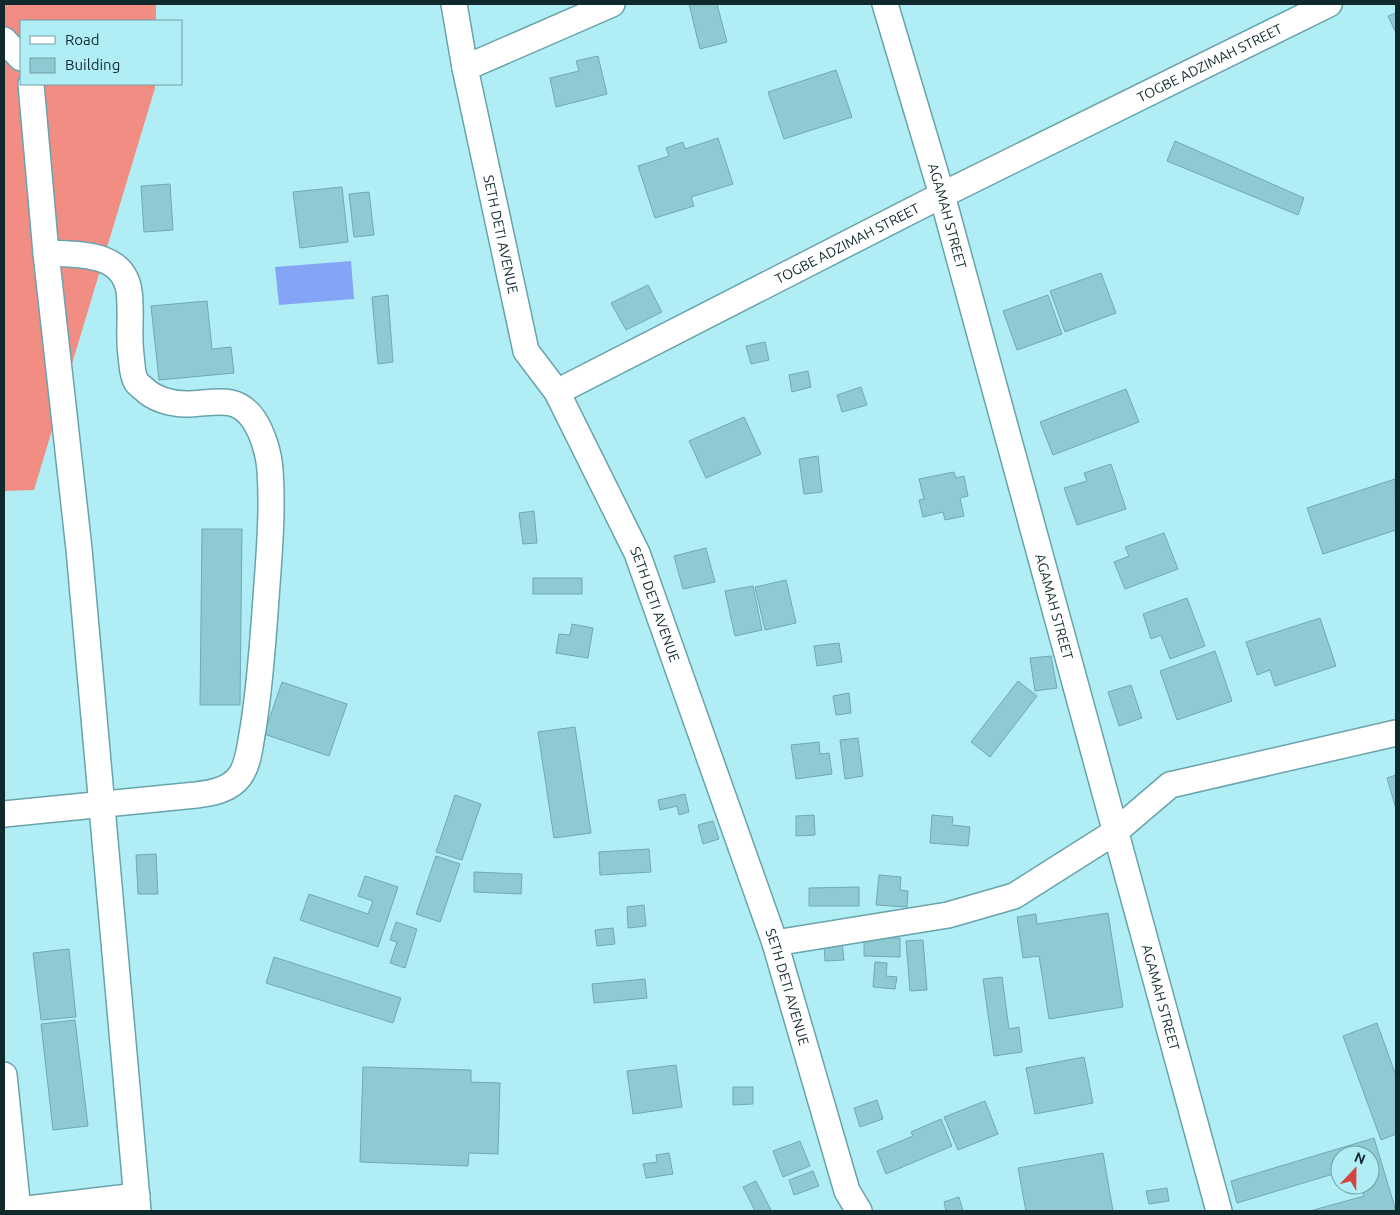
<svg xmlns="http://www.w3.org/2000/svg" width="1400" height="1215" font-family="Ubuntu,sans-serif">
<rect width="100%" height="100%" fill="#b1edf5"/>
<path fill="#f18d83" d="M 4,4 L 156,4 L 156,21 L 21,21 L 21,84 L 155,84 L 155,88 L 34,490 L 4,491 Z"/>
<path fill="#84a5f5" d="M 351,261 L 354,299 L 279,305 L 275,267 Z"/>
<g fill="#8fcad2" stroke="#6faab2">
<path d="M 689,4 L 717,4 L 727,42 L 700,49 Z"/>
<path d="M 1396,13 L 1396,33 L 1388,16 Z"/>
<path d="M 598,56 L 607,94 L 556,107 L 550,78 L 579,71 L 576,61 Z"/>
<path d="M 836,70 L 852,117 L 784,139 L 768,92 Z"/>
<path d="M 718,138 L 733,184 L 691,197 L 694,206 L 655,218 L 638,166 L 669,156 L 666,148 L 683,142 L 685,149 Z"/>
<path d="M 1175,141 L 1304,198 L 1298,215 L 1167,161 Z"/>
<path d="M 170,184 L 173,230 L 144,232 L 141,186 Z"/>
<path d="M 342,187 L 348,242 L 300,248 L 293,192 Z"/>
<path d="M 369,192 L 374,235 L 354,237 L 349,194 Z"/>
<path d="M 1101,273 L 1116,313 L 1065,332 L 1050,291 Z"/>
<path d="M 648,285 L 662,312 L 626,330 L 611,303 Z"/>
<path d="M 388,295 L 393,362 L 378,364 L 372,297 Z"/>
<path d="M 1048,295 L 1062,334 L 1017,350 L 1003,311 Z"/>
<path d="M 207,301 L 212,349 L 231,347 L 234,373 L 159,380 L 151,306 Z"/>
<path d="M 765,342 L 769,360 L 751,364 L 746,346 Z"/>
<path d="M 808,371 L 811,387 L 792,392 L 789,375 Z"/>
<path d="M 861,387 L 867,405 L 842,412 L 837,395 Z"/>
<path d="M 1126,389 L 1139,422 L 1053,455 L 1040,422 Z"/>
<path d="M 744,417 L 761,454 L 706,478 L 689,441 Z"/>
<path d="M 818,456 L 822,492 L 804,494 L 799,459 Z"/>
<path d="M 1111,464 L 1126,509 L 1077,525 L 1064,488 L 1087,481 L 1084,473 Z"/>
<path d="M 954,472 L 956,478 L 964,476 L 968,496 L 960,498 L 964,516 L 945,520 L 943,512 L 923,517 L 919,500 L 924,499 L 919,479 Z"/>
<path d="M 1395,479 L 1396,530 L 1323,554 L 1307,508 Z"/>
<path d="M 534,511 L 537,543 L 523,544 L 519,513 Z"/>
<path d="M 202,529 L 242,529 L 240,705 L 200,705 Z"/>
<path d="M 1164,533 L 1178,569 L 1125,589 L 1114,562 L 1129,556 L 1125,547 Z"/>
<path d="M 706,548 L 715,582 L 683,589 L 674,556 Z"/>
<rect x="533" y="578" width="49" height="16"/>
<path d="M 786,580 L 796,623 L 765,630 L 755,587 Z"/>
<path d="M 753,586 L 762,630 L 735,636 L 725,591 Z"/>
<path d="M 1187,598 L 1205,646 L 1170,659 L 1161,635 L 1151,639 L 1143,614 Z"/>
<path d="M 1320,618 L 1336,666 L 1275,686 L 1270,670 L 1257,675 L 1246,642 Z"/>
<path d="M 572,624 L 593,628 L 588,658 L 556,653 L 559,634 L 570,635 Z"/>
<path d="M 839,643 L 842,662 L 817,666 L 814,646 Z"/>
<path d="M 1215,651 L 1232,701 L 1177,720 L 1160,671 Z"/>
<path d="M 1051,656 L 1057,688 L 1035,691 L 1030,658 Z"/>
<path d="M 1018,681 L 1037,696 L 990,757 L 971,742 Z"/>
<path d="M 282,682 L 347,704 L 329,756 L 264,734 Z"/>
<path d="M 1131,685 L 1142,718 L 1119,726 L 1108,692 Z"/>
<path d="M 849,693 L 851,713 L 836,715 L 833,696 Z"/>
<path d="M 575,727 L 591,833 L 554,838 L 538,732 Z"/>
<path d="M 858,738 L 863,776 L 845,779 L 840,740 Z"/>
<path d="M 819,742 L 820,754 L 829,753 L 832,774 L 796,779 L 791,745 Z"/>
<path d="M 1396,775 L 1396,809 L 1387,778 Z"/>
<path d="M 685,794 L 689,812 L 679,815 L 677,806 L 660,810 L 658,800 Z"/>
<path d="M 455,795 L 481,804 L 462,860 L 436,852 Z"/>
<path d="M 814,815 L 815,835 L 796,836 L 796,816 Z"/>
<path d="M 932,815 L 953,817 L 952,825 L 970,827 L 968,846 L 930,843 Z"/>
<path d="M 713,821 L 719,839 L 703,844 L 698,825 Z"/>
<path d="M 649,849 L 651,872 L 600,875 L 599,852 Z"/>
<path d="M 156,854 L 158,894 L 138,894 L 136,855 Z"/>
<path d="M 436,856 L 460,864 L 440,922 L 416,914 Z"/>
<path d="M 474,872 L 522,874 L 521,894 L 474,892 Z"/>
<path d="M 879,875 L 901,877 L 900,890 L 908,891 L 907,907 L 876,905 Z"/>
<path d="M 365,876 L 398,887 L 378,947 L 300,920 L 309,894 L 368,914 L 373,901 L 358,896 Z"/>
<path d="M 859,887 L 859,906 L 809,906 L 809,888 Z"/>
<path d="M 644,905 L 646,926 L 628,928 L 627,907 Z"/>
<path d="M 1108,913 L 1123,1007 L 1049,1019 L 1039,956 L 1023,958 L 1017,917 L 1036,914 L 1037,924 Z"/>
<path d="M 396,922 L 417,929 L 405,968 L 390,963 L 397,942 L 390,940 Z"/>
<path d="M 613,928 L 615,944 L 597,946 L 595,930 Z"/>
<path d="M 864,938 L 900,938 L 900,957 L 864,956 Z"/>
<path d="M 923,940 L 927,990 L 910,991 L 906,941 Z"/>
<path d="M 842,943 L 844,960 L 825,961 L 824,944 Z"/>
<path d="M 69,949 L 76,1017 L 41,1020 L 33,953 Z"/>
<path d="M 274,957 L 401,998 L 393,1023 L 266,983 Z"/>
<path d="M 875,962 L 887,963 L 886,976 L 897,977 L 895,989 L 873,987 Z"/>
<path d="M 1002,977 L 1009,1029 L 1019,1027 L 1022,1052 L 994,1056 L 983,979 Z"/>
<path d="M 645,979 L 647,998 L 594,1003 L 592,984 Z"/>
<path d="M 75,1020 L 88,1126 L 53,1130 L 41,1024 Z"/>
<path d="M 1377,1023 L 1396,1076 L 1396,1134 L 1381,1140 L 1343,1036 Z"/>
<path d="M 1084,1057 L 1093,1103 L 1035,1114 L 1026,1068 Z"/>
<path d="M 676,1065 L 682,1107 L 633,1114 L 627,1071 Z"/>
<path d="M 363,1067 L 471,1070 L 471,1082 L 500,1083 L 498,1154 L 469,1153 L 468,1166 L 360,1162 Z"/>
<path d="M 733,1087 L 753,1087 L 753,1104 L 733,1105 Z"/>
<path d="M 877,1100 L 883,1119 L 860,1127 L 854,1108 Z"/>
<path d="M 985,1101 L 998,1134 L 958,1150 L 944,1117 Z"/>
<path d="M 941,1119 L 952,1146 L 886,1174 L 877,1151 L 913,1136 L 911,1132 Z"/>
<path d="M 1374,1138 L 1396,1211 L 1310,1211 L 1364,1196 L 1360,1185 L 1370,1185 L 1370,1155 L 1340,1155 L 1340,1172 L 1237,1203 L 1231,1181 Z"/>
<path d="M 800,1141 L 810,1166 L 783,1177 L 773,1151 Z"/>
<path d="M 669,1153 L 673,1174 L 646,1178 L 643,1164 L 657,1162 L 656,1155 Z"/>
<path d="M 1103,1153 L 1113,1211 L 1026,1211 L 1018,1168 Z"/>
<path d="M 813,1171 L 819,1186 L 794,1195 L 789,1180 Z"/>
<path d="M 756,1181 L 771,1210 L 769,1211 L 755,1211 L 743,1187 Z"/>
<path d="M 1167,1188 L 1169,1201 L 1149,1204 L 1146,1191 Z"/>
<path d="M 959,1197 L 963,1211 L 946,1211 L 944,1202 Z"/>
</g>
<g fill="none" stroke-linecap="round" stroke-linejoin="round">
<g stroke="#69a3ab" stroke-width="28">
<g id="minor">
<path id="s1" d="M 454,4 L 465,68 L 526,351 L 557,392 L 637,553 L 775,943 L 847,1191 L 859,1211"/>
<path id="s2" d="M 885,4 L 942,195 L 1219,1211"/>
<path d="M 4,40 L 21,58"/>
<path d="M 465,68 L 612,4"/>
<path d="M 31,84 L 46,253 L 79,549 L 138,1211"/>
<path id="s3" d="M 557,392 L 942,195 L 1329,4"/>
<path d="M 4,814 L 196,795 C 212,793 230,790 240,776 C 249,764 250,744 253,729 C 260,686 263,642 266,598 C 269,556 273,512 270,470 C 269,454 263,434 254,420 C 236,393 212,404 186,404 C 171,404 154,399 144,389 C 142,387 137,384 136,381 C 132,375 132,363 131,355 C 128,334 132,312 129,291 C 123,251 77,255 46,253"/>
<path d="M 775,943 L 948,915 L 1014,896 L 1115,832 L 1170,785 L 1396,733"/>
<path d="M 4,1075 L 18,1211"/>
<path d="M 11,1211 L 137,1196"/>
</g>
</g>
<use href="#minor" stroke="#fff" stroke-width="25"/>
</g>
<g text-anchor="middle" stroke-width="5" stroke-linejoin="round" paint-order="stroke">
<g font-size="14" fill="#10292c" stroke="#b1edf5">
<text dy="5" stroke="none"><textPath href="#s3" startOffset="731">TOGBE ADZIMAH STREET</textPath></text>
<text dy="5" stroke="none"><textPath href="#s2" startOffset="221">AGAMAH STREET</textPath></text>
<text dy="5" stroke="none"><textPath href="#s1" startOffset="235">SETH DETI AVENUE</textPath></text>
<text dy="5" stroke="none"><textPath href="#s3" startOffset="326">TOGBE ADZIMAH STREET</textPath></text>
<text dy="5" stroke="none"><textPath href="#s1" startOffset="640">SETH DETI AVENUE</textPath></text>
<text dy="5" stroke="none"><textPath href="#s2" startOffset="626">AGAMAH STREET</textPath></text>
<text dy="5" stroke="none"><textPath href="#s1" startOffset="1045">SETH DETI AVENUE</textPath></text>
<text dy="5" stroke="none"><textPath href="#s2" startOffset="1031">AGAMAH STREET</textPath></text>
</g>
</g>
<rect width="1400" height="1215" fill="none" stroke="#10292c" stroke-width="10"/>
<rect x="20" y="20" width="162" height="65" fill="#b1edf5" stroke="#719fa5"/>
<rect x="30" y="36" width="25" height="8" fill="#ffffff" stroke="#719fa5"/>
<text x="65" y="45" font-size="15" fill="#10292c">Road</text>
<rect x="30" y="58" width="25" height="15" fill="#8fcad2" stroke="#719fa5"/>
<text x="65" y="70" font-size="15" fill="#10292c">Building</text>
<g transform="translate(1355 1170) rotate(22)"><circle r="24" fill="#b1edf5" stroke="#719fa5"/>
<path d="M0-4L9 19L0 12L-9 19Z" fill="#d3453f"/>
<text y="-8" font-size="14" font-weight="bold" text-anchor="middle" fill="#10292c">N</text>
</g>
</svg>
